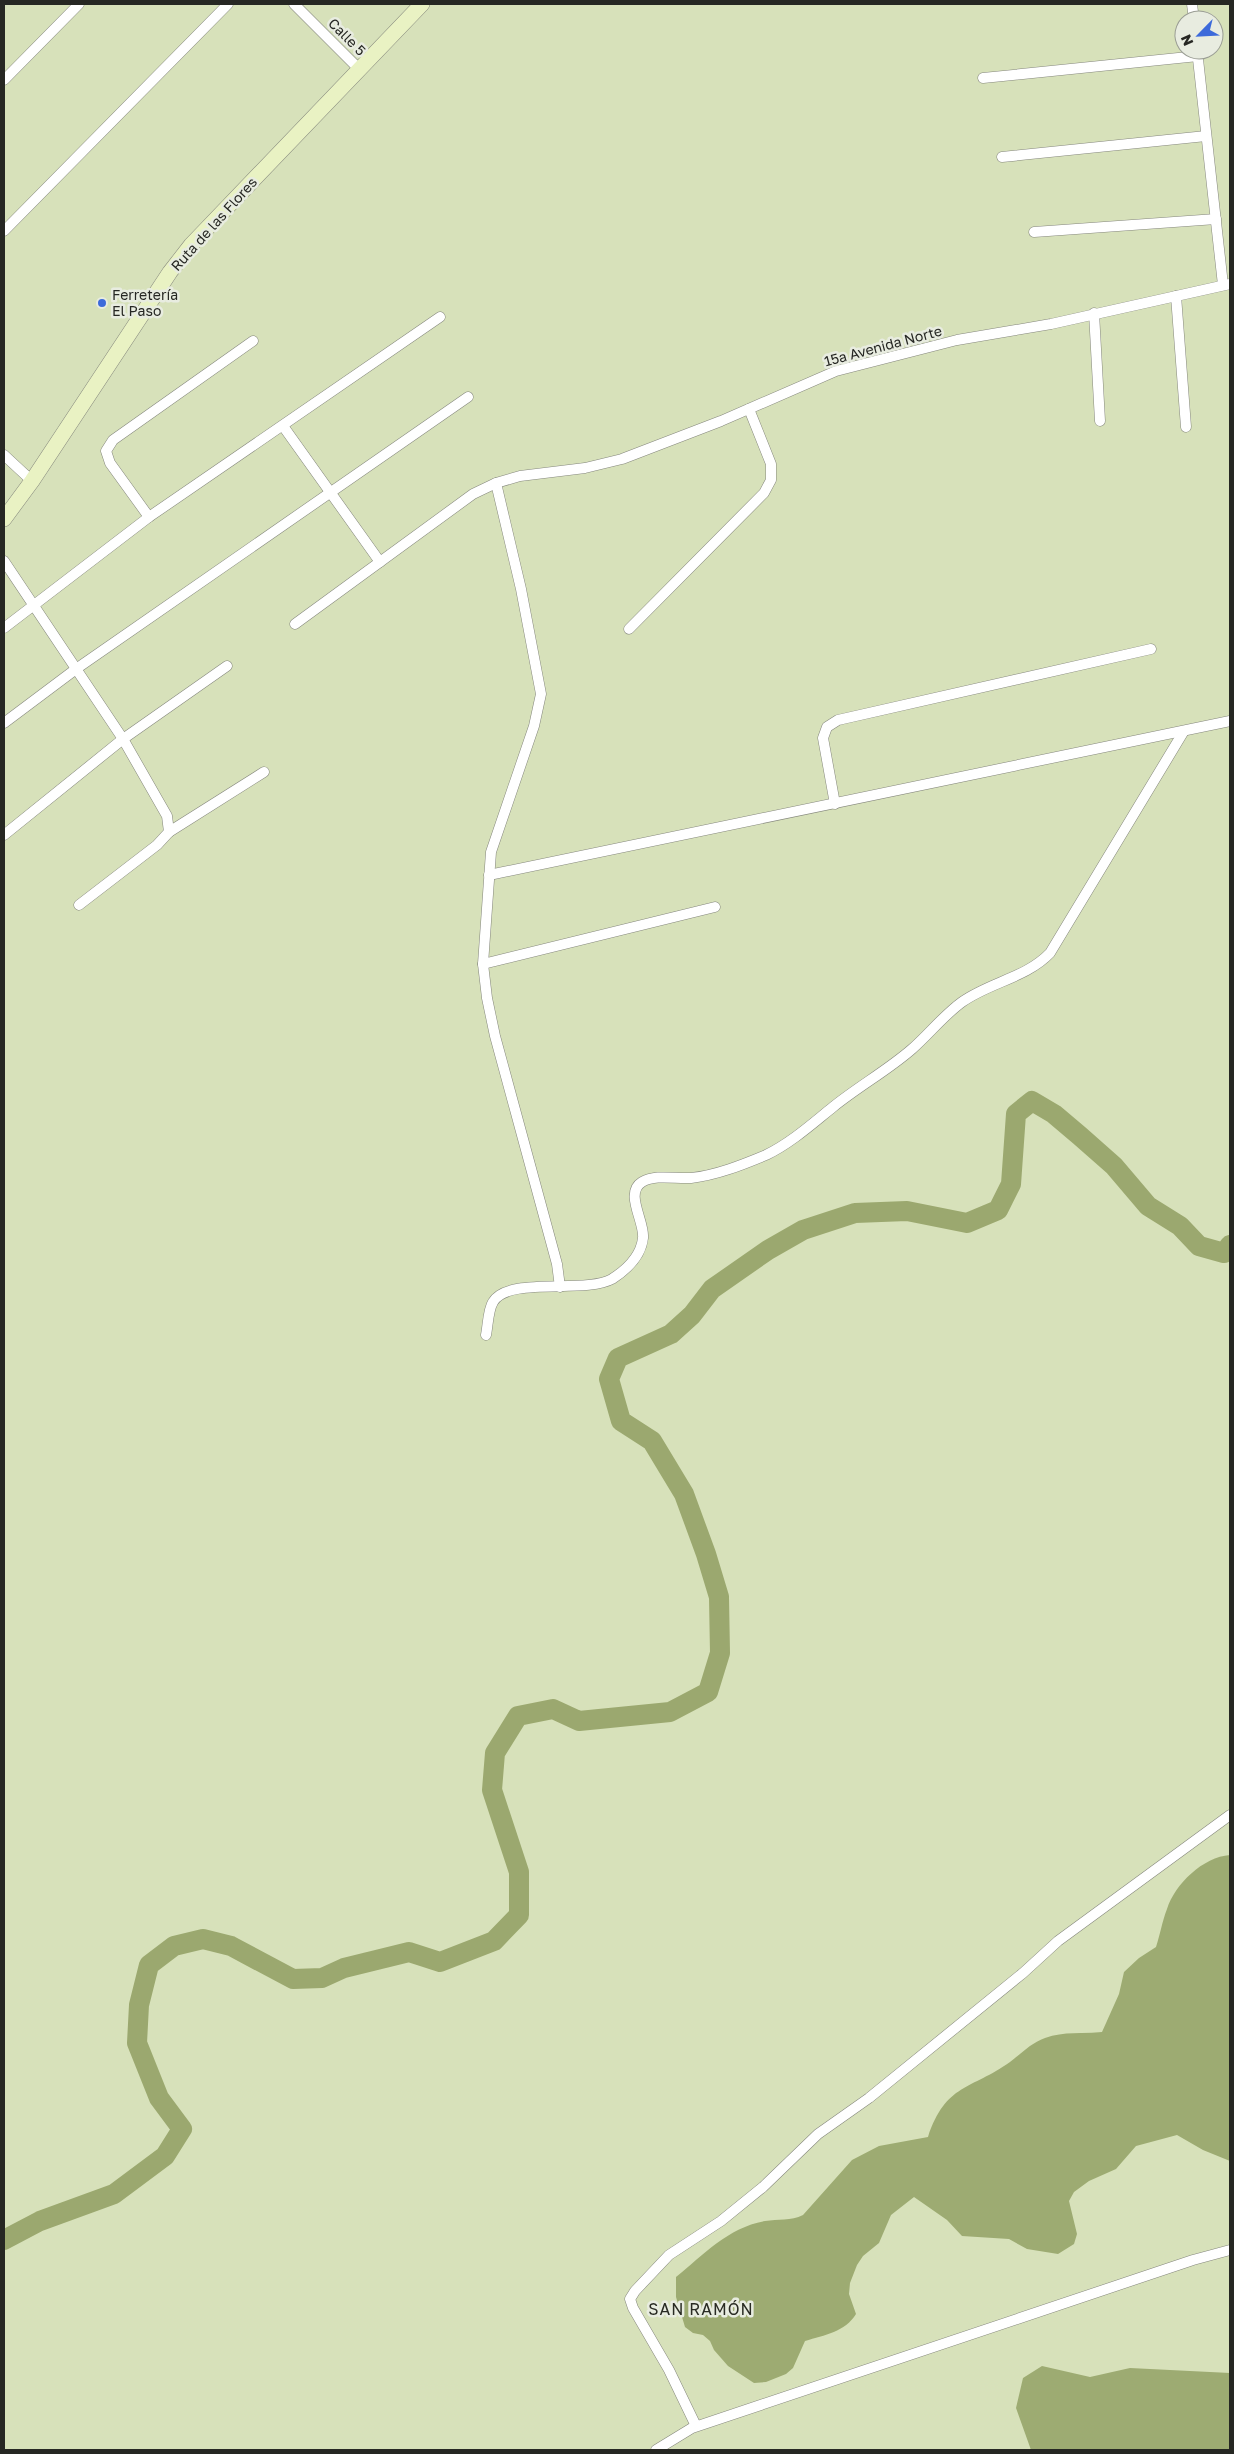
<svg xmlns="http://www.w3.org/2000/svg" width="1234" height="2454" font-family="'Golos Text',sans-serif">
<rect width="100%" height="100%" fill="#e8ece0"/>
<path fill="#d7e1ba" fill-rule="evenodd" d="M 4,4 L 1230,4 L 1230,2450 L 4,2450 ZM 1184,20 L 1214,20 L 1214,50 L 1184,50 Z"/>
<g fill="#9dab72">
<path d="M 1230,1855 L 1230,2161 L 1203,2150 L 1177,2135 L 1136,2146 L 1116,2169 L 1089,2181 L 1074,2192 L 1069,2201 L 1077,2234 L 1074,2244 L 1058,2254 L 1027,2249 L 1009,2239 L 962,2236 L 947,2220 L 914,2197 L 891,2215 L 879,2243 L 863,2256 L 857,2265 L 850,2283 L 849,2294 L 856,2314 C 845,2332 825,2335 805,2341 L 793,2368 L 786,2374 L 766,2382 L 754,2383 L 728,2366 L 714,2350 L 710,2341 L 703,2335 L 693,2333 L 685,2327 L 676,2297 L 676,2277 C 703,2255 729,2227 765,2221 C 778,2219 791,2221 803,2215 L 852,2160 L 879,2146 L 928,2137 C 946,2083 971,2090 1010,2062 C 1022,2053 1031,2043 1045,2038 C 1064,2031 1083,2034 1102,2032 L 1119,1994 L 1124,1972 L 1139,1958 L 1156,1947 C 1160,1935 1162,1922 1167,1909 C 1175,1884 1203,1857 1230,1855 Z"/>
<path d="M 1042,2366 L 1090,2377 L 1130,2368 L 1230,2373 L 1230,2450 L 1031,2450 L 1016,2408 L 1023,2378 Z"/>
</g>
<g fill="none" stroke-linecap="round" stroke-linejoin="round">
<path stroke="#9ba86f" stroke-width="20" d="M 4,2240 L 40,2221 L 114,2194 L 165,2156 L 182,2129 L 159,2098 L 137,2043 L 139,2005 L 149,1965 L 174,1946 L 203,1939 L 231,1946 L 293,1979 L 322,1978 L 344,1968 L 409,1952 L 440,1962 L 494,1941 L 519,1915 L 519,1872 L 492,1790 L 495,1753 L 518,1716 L 553,1709 L 579,1721 L 670,1712 L 708,1692 L 720,1653 L 719,1597 L 706,1554 L 684,1494 L 652,1441 L 621,1421 L 609,1379 L 618,1358 L 671,1334 L 692,1315 L 712,1289 L 768,1250 L 803,1230 L 855,1213 L 907,1211 L 967,1223 L 998,1210 L 1011,1184 L 1016,1114 L 1032,1101 L 1054,1114 L 1080,1136 L 1114,1166 L 1148,1206 L 1180,1226 L 1199,1246 L 1224,1253 L 1230,1245"/>
<g stroke="#85877d" stroke-width="11">
<g id="minor">
<path d="M 294,4 L 359,69"/>
<path d="M 1192,4 L 1194,20"/>
<path d="M 1197,50 L 1223,285"/>
<path d="M 983,78 L 1198,56"/>
<path d="M 4,80 L 79,4"/>
<path d="M 1002,157 L 1206,136"/>
<path d="M 4,231 L 228,4"/>
<path d="M 1034,232 L 1216,219"/>
<path d="M 1176,296 L 1186,427"/>
<path d="M 1094,313 L 1100,421"/>
<path d="M 283,426 L 380,562"/>
<path d="M 4,455 L 32,481"/>
<path d="M 496,483 L 521,589 L 541,694 L 534,726 L 491,852 L 483,964 L 487,998 L 495,1036 L 557,1264 L 560,1287"/>
<path d="M 149,517 L 110,463 L 106,451 L 113,440 L 253,341"/>
<path d="M 4,561 L 123,739 L 167,816 L 169,832 L 157,845 L 79,905"/>
<path d="M 295,624 L 473,494 L 496,483 L 520,476 L 585,468 L 622,459 L 721,421 L 836,371 L 957,340 L 1051,324 L 1230,284"/>
<path d="M 4,628 L 149,517 L 440,317"/>
<path d="M 629,629 L 764,493 L 771,480 L 771,464 L 749,409"/>
<path d="M 4,723 L 76,669 L 468,397"/>
<path d="M 835,804 L 823,738 L 827,727 L 838,720 L 1151,649"/>
<path d="M 169,832 L 264,772"/>
<path d="M 4,835 L 123,739 L 227,666"/>
<path d="M 489,875 L 1230,721"/>
<path d="M 483,964 L 715,907"/>
<path d="M 486,1335 C 488,1325 488,1310 493,1302 C 508,1276 585,1294 612,1279 C 626,1270 641,1256 643,1238 C 645,1222 624,1193 642,1182 C 656,1174 675,1179 691,1178 C 717,1175 742,1165 766,1155 C 791,1143 813,1123 833,1107 C 859,1086 888,1070 912,1049 C 929,1034 944,1015 962,1002 C 990,982 1026,978 1050,953 L 1184,731"/>
<path d="M 696,2426 L 669,2370 L 633,2308 L 630,2299 L 635,2291 L 669,2255 L 721,2221 L 763,2187 L 818,2134 L 869,2098 L 1023,1973 L 1058,1941 L 1230,1815"/>
<path d="M 656,2450 L 692,2428 L 1193,2260 L 1230,2250"/>
</g>
</g>
<g stroke="#85877d" stroke-width="16">
<path id="secondary" d="M 4,519 L 32,481 L 170,272 L 191,245 L 422,4"/>
</g>
<use href="#minor" stroke="#fff" stroke-width="10"/>
<use href="#secondary" stroke="#e9f2c3" stroke-width="15"/>
</g>
<circle fill="#3c6ada" stroke="#e8ece0" stroke-width="2" cx="102" cy="303" r="5"/>
<g text-anchor="middle" stroke-width="5" stroke-linejoin="round" paint-order="stroke">
<g font-size="14" fill="#262723" stroke="#e8ece0">
<text transform="translate(347 37) rotate(45)" y="5">Calle 5</text>
<text transform="translate(214 224) rotate(-48)" y="5">Ruta de las Flores</text>
<text transform="translate(883 346) rotate(-15)" y="5">15a Avenida Norte</text>
</g>
<g font-size="14" fill="#262723" stroke="#e8ece0" text-anchor="start">
<text x="112" y="300">Ferretería<tspan x="112" dy="16">El Paso</tspan></text>
</g>
<g font-size="16" letter-spacing="1" fill="#292b23" stroke="#e8ece0">
<text x="701" y="2315">SAN RAMÓN</text>
</g>
</g>
<rect width="1234" height="2454" fill="none" stroke="#262723" stroke-width="10"/>
<g transform="translate(1199 35) rotate(246)"><circle r="24" fill="#e8ece0" stroke="#9a9d94"/>
<path d="M0-4L9 19L0 12L-9 19Z" fill="#3c6ada"/>
<text y="-8" font-size="14" font-weight="bold" text-anchor="middle" fill="#262723">N</text>
</g>
</svg>
